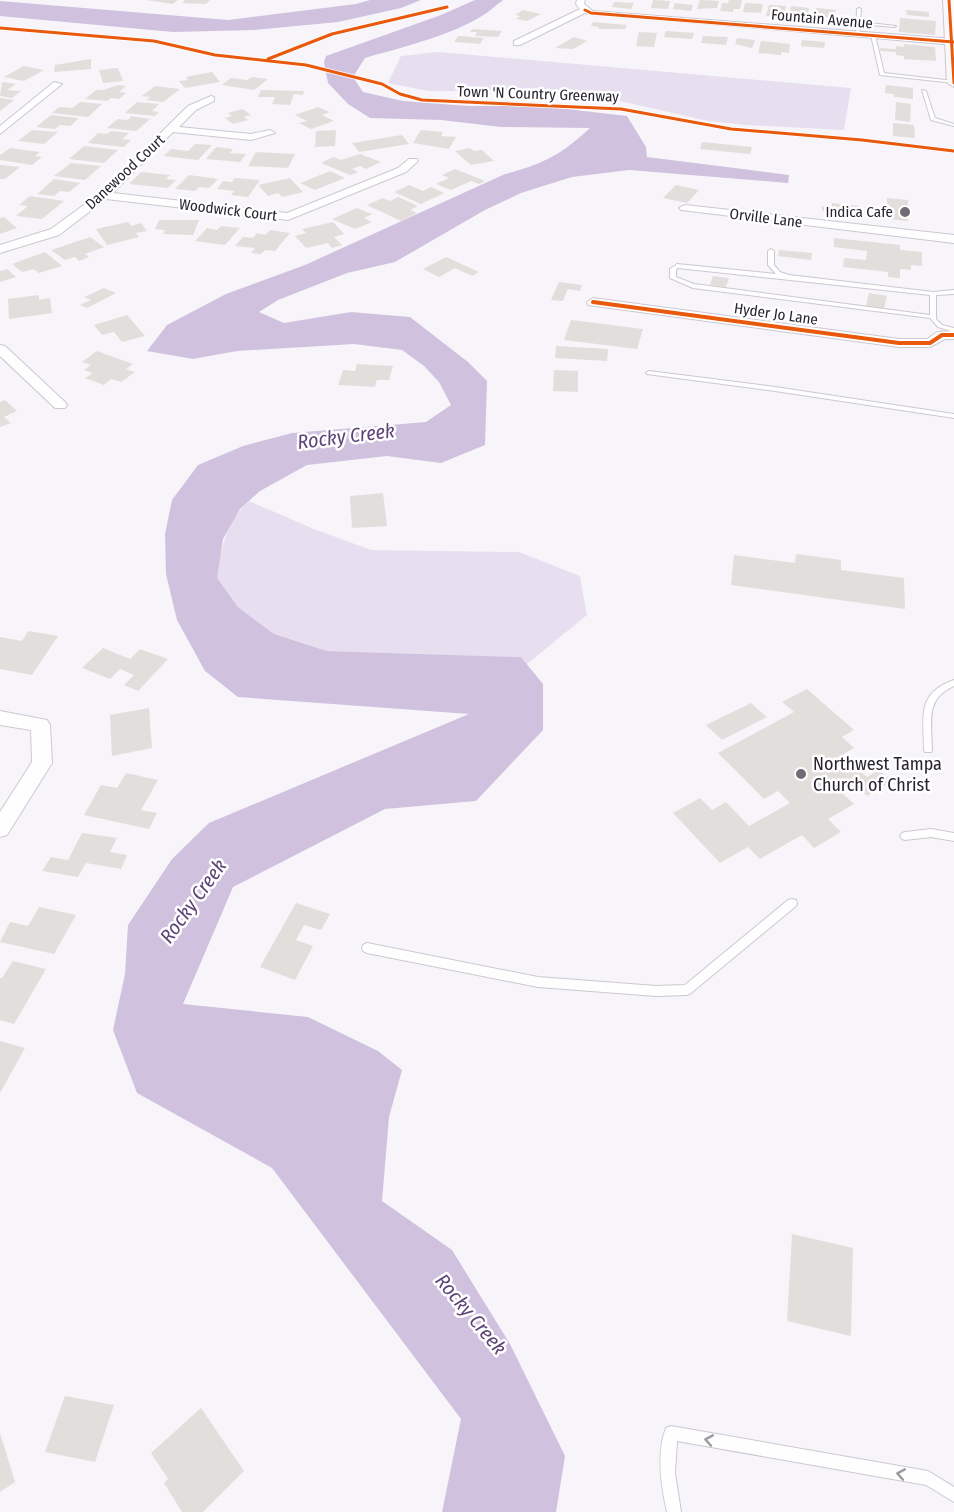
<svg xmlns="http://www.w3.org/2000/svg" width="954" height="1512" font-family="'Fira Sans Condensed',sans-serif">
<rect width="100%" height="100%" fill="#f7f5fa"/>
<g fill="#e7dff0">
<path d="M 438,52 L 851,88 L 844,130 L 745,125 L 708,121 L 602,97 L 509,91 L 428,91 L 388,83 L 401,56 Z"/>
<path d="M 249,501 L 314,529 L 371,550 L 519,552 L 580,576 L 587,615 L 527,664 L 521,657 L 327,651 L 274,634 L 238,607 L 216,578 C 221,549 226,522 249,501 Z"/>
</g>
<g fill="#d0c2de">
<path d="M 370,0 L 421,0 L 401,8 L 338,22 L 254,30 L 173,32 L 0,16 L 0,1 L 228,20 L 356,4 Z"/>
<path d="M 475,0 L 501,0 C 477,30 402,47 365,58 L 353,77 L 363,92 L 403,101 L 468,106 L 540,106 L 627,116 L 646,147 L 647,157 L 789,175 L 788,183 L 629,170 L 572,177 L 521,193 L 485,210 L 395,262 L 347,273 L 278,300 L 259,312 L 284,323 L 351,312 L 410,317 L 468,362 L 487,381 L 485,445 L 441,463 L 387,456 L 307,465 L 260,491 L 240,509 L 223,539 L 217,578 L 238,607 L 274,634 L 327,651 L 521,657 L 543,684 L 543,730 L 476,801 L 385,809 L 233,887 L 183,1004 L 308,1017 L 378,1051 L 402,1070 L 389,1117 L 382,1201 L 452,1250 L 510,1344 L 565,1456 L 556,1512 L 442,1512 L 461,1419 L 272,1168 L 137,1093 L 113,1030 L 125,974 L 128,925 L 172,859 L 209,823 L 469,714 L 238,697 L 205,671 L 177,620 L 166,574 L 165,534 L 172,500 L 198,465 L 243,446 L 292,433 L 426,422 L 451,405 L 439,382 L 424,366 L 402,350 L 354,344 L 237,351 L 193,359 L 147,351 L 167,325 L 226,294 L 305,265 L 505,174 C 543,164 561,155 590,128 L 501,127 L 441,120 L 370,118 L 348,104 L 328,83 L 324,62 L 326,56 L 441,15 Z"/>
</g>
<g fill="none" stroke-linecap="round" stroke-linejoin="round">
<path stroke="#d0c2de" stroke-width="3" d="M 489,8 L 501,0"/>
</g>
<g fill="#e1dedb">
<path d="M 146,0 L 178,0 L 173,4 Z"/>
<path d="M 185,0 L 210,0 L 206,4 L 182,3 Z"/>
<path d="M 653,0 L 670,1 L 668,9 L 651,8 Z"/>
<path d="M 700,0 L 719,1 L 717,8 L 697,9 Z"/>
<path d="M 729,0 L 742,0 L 740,9 L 733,9 L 733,12 L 720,11 L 722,3 L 728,3 Z"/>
<path d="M 614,2 L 634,3 L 631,9 L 612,7 Z"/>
<path d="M 675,3 L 693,5 L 691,11 L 673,9 Z"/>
<path d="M 745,3 L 763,4 L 761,13 L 743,12 Z"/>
<path d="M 769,5 L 786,6 L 784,17 L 766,16 Z"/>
<path d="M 791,6 L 809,8 L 807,18 L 789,17 Z"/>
<path d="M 816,8 L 836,10 L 835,12 L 829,12 L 828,18 L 815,17 Z"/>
<path d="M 523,10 L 541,14 L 527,21 L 516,19 L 520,16 L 515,15 Z"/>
<path d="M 906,10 L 929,12 L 929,17 L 907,15 Z"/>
<path d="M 900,18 L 936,21 L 935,35 L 899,32 Z"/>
<path d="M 593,22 L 627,25 L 625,29 L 598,29 L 599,27 L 591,26 Z"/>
<path d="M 472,29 L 502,31 L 498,37 L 475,36 L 477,32 L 470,32 Z"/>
<path d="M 666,31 L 694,33 L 692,39 L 664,37 Z"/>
<path d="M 639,32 L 657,33 L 654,47 L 636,46 Z"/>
<path d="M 458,36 L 484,38 L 480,44 L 454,42 Z"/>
<path d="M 703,36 L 728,37 L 726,45 L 701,43 Z"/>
<path d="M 574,37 L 587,41 L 573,49 L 555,48 Z"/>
<path d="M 737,38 L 755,40 L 752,48 L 735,44 Z"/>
<path d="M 802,40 L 825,42 L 824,48 L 801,46 Z"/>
<path d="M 761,41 L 790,44 L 789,53 L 781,52 L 781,55 L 758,53 Z"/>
<path d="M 904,44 L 935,47 L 936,61 L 904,59 L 904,56 L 896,55 L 896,52 L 880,51 L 880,48 L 896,49 L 896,46 L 904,47 Z"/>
<path d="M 91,59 L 91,69 L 54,72 L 55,65 Z"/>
<path d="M 24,66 L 44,70 L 24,81 L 4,77 Z"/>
<path d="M 118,68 L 123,81 L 103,83 L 99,70 Z"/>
<path d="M 212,72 L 220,82 L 185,88 L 179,81 L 188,80 L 186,77 Z"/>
<path d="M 252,77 L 268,79 L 254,90 L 222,85 L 231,78 L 247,80 Z"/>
<path d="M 2,82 L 16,84 L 7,90 L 21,91 L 12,98 L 0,96 Z"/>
<path d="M 118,85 L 126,86 L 119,92 L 126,93 L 119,99 L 111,98 L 107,101 L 85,99 L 96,90 L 103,90 Z"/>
<path d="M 886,85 L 913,88 L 913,99 L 894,97 L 894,94 L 885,93 Z"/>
<path d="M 155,86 L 180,89 L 163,102 L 146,100 L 151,97 L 142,96 Z"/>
<path d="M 261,90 L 304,91 L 303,95 L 294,94 L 290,105 L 272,104 L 275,97 L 258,97 Z"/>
<path d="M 0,98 L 14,100 L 0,111 Z"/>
<path d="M 80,102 L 102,104 L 88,117 L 52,113 L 59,107 L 72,108 Z"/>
<path d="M 137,102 L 159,104 L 152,111 L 159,112 L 155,116 L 125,113 Z"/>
<path d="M 896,102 L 911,104 L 910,122 L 895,120 Z"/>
<path d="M 318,107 L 330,112 L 322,115 L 334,121 L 311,129 L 299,123 L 307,121 L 295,115 Z"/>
<path d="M 243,109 L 251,115 L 244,117 L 248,120 L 233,124 L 225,118 L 232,116 L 228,113 Z"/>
<path d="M 51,115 L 79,118 L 70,126 L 60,125 L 55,129 L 36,127 Z"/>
<path d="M 131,116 L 150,119 L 136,131 L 107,128 L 118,119 L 128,120 Z"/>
<path d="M 893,123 L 914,125 L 915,138 L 893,136 Z"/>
<path d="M 32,130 L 58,132 L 44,144 L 18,141 Z"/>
<path d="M 336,130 L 335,146 L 315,147 L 316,131 Z"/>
<path d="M 421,130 L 443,132 L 441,136 L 456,137 L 449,149 L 413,143 Z"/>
<path d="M 111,131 L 129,133 L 122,139 L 131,140 L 124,147 L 88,143 L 98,133 L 107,134 Z"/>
<path d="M 402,135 L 409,144 L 359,152 L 352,143 Z"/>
<path d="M 702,142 L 752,147 L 750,154 L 700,149 Z"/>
<path d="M 195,144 L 212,145 L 198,160 L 164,156 L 171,149 L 188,151 Z"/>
<path d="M 84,146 L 118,150 L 104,163 L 69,159 Z"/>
<path d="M 216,147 L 233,149 L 230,153 L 246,154 L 240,162 L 206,159 Z"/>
<path d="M 10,148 L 40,152 L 35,156 L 42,157 L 32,165 L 0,160 L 0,155 Z"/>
<path d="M 470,148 L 474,151 L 482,150 L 494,161 L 471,165 L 455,151 Z"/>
<path d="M 256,152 L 295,154 L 288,168 L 248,166 Z"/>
<path d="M 360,154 L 381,162 L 366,169 L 360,166 L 352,169 L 358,172 L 350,175 L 321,163 L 333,157 L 341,160 Z"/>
<path d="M 71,163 L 101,166 L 85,180 L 54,176 Z"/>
<path d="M 0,165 L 20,167 L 5,179 L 0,179 Z"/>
<path d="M 455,169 L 485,181 L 479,184 L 471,181 L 451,190 L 436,184 L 449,178 L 442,175 Z"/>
<path d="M 330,171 L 345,178 L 315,190 L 300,183 Z"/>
<path d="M 141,172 L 170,175 L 166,179 L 176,180 L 168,188 L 129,184 Z"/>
<path d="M 189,175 L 218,179 L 209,188 L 199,187 L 195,191 L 175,189 Z"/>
<path d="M 235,178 L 260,180 L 248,197 L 231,195 L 234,191 L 217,189 L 223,181 L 232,182 Z"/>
<path d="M 290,178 L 303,192 L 282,197 L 278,193 L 268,196 L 258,185 Z"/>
<path d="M 54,179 L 80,183 L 69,192 L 60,191 L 54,196 L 37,194 Z"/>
<path d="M 409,185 L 423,191 L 431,187 L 444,193 L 421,204 L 394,192 Z"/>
<path d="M 676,185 L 699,190 L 687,203 L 663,198 Z"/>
<path d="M 30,196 L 64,201 L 42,219 L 16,216 L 28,206 L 19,205 Z"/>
<path d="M 398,197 L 418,206 L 410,210 L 417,213 L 401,221 L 367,205 L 383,198 L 390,201 Z"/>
<path d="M 887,198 L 908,200 L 908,221 L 887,219 Z"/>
<path d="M 832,203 L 860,206 L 859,215 L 822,211 L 822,206 L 832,207 Z"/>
<path d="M 357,208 L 372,214 L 364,218 L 372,222 L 355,229 L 332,219 Z"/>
<path d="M 4,217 L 17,228 L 0,234 L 0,218 Z"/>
<path d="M 159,220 L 199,220 L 193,235 L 163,234 L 165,230 L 155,229 Z"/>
<path d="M 128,222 L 131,226 L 141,223 L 147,231 L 136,233 L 139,237 L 107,245 L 96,229 Z"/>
<path d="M 333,222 L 344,234 L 334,237 L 342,245 L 332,248 L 328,243 L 306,248 L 295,236 L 306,233 L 302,229 Z"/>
<path d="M 221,226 L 240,228 L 225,245 L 195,241 L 207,228 L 217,230 Z"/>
<path d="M 270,230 L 290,233 L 275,251 L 265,250 L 261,254 L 251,253 L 255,248 L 235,246 L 243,237 L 253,238 L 257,233 L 266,235 Z"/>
<path d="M 90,237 L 104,247 L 85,254 L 89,257 L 79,261 L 75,257 L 65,260 L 51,250 Z"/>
<path d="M 834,238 L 900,245 L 900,250 L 922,252 L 922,266 L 911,265 L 911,270 L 900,269 L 900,278 L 888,277 L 888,272 L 843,267 L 844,258 L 866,260 L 867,251 L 834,247 Z"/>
<path d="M 779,250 L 812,253 L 811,260 L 778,256 Z"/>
<path d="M 45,252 L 62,266 L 39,273 L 34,269 L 22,272 L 12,264 Z"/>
<path d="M 446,257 L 479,272 L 472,276 L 455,268 L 439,277 L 423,269 Z"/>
<path d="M 7,269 L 16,277 L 0,282 L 0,271 Z"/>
<path d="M 713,276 L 729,278 L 726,287 L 710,285 Z"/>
<path d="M 559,282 L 582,285 L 580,291 L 568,289 L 563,301 L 551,300 Z"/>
<path d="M 104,288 L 116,293 L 87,308 L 80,305 L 91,300 L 84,297 Z"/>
<path d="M 869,293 L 887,296 L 884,309 L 866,306 Z"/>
<path d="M 39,295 L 39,300 L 50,298 L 52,313 L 9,319 L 8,299 Z"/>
<path d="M 127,315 L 145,336 L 122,342 L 114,332 L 102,335 L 94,325 Z"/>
<path d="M 571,320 L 643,329 L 637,349 L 564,340 Z"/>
<path d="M 556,346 L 608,349 L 607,361 L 555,358 Z"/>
<path d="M 97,351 L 133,364 L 126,369 L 135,372 L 121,382 L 111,379 L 104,385 L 85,378 L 93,373 L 84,370 L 91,365 L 82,362 Z"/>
<path d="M 357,364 L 393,366 L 389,380 L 377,380 L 375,387 L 338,385 L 343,370 L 355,371 Z"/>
<path d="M 554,370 L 578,371 L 578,392 L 553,391 Z"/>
<path d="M 5,400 L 17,411 L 4,417 L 11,423 L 0,427 L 0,402 Z"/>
<path d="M 383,493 L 387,526 L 352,528 L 350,496 Z"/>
<path d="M 796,554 L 841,560 L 841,570 L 904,578 L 905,609 L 731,585 L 734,555 L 795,563 Z"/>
<path d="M 28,631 L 58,636 L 32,675 L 0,669 L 0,637 L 22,641 Z"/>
<path d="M 103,648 L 130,659 L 140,649 L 168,659 L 138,691 L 124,685 L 134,675 L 120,669 L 110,679 L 82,668 Z"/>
<path d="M 807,689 L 854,730 L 842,737 L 854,748 L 842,755 L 867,777 L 879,770 L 892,781 L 867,796 L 854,785 L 841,792 L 854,804 L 828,819 L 841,832 L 814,848 L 802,835 L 760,859 L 748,847 L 720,863 L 673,813 L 700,798 L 712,810 L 726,802 L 749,826 L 790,803 L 778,791 L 764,799 L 718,753 L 794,712 L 782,702 Z"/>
<path d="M 751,703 L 767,717 L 722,740 L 706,725 Z"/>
<path d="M 149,708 L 152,748 L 112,756 L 110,715 Z"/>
<path d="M 126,773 L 158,780 L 141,810 L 157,813 L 149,829 L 84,815 L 101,785 L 117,788 Z"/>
<path d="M 82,833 L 117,838 L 110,852 L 127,855 L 121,869 L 86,863 L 78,877 L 42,871 L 51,857 L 68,860 Z"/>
<path d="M 296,903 L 330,914 L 321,930 L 304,925 L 296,940 L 313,946 L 295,980 L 260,967 Z"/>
<path d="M 39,907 L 76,915 L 54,954 L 0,942 L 10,922 L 28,926 Z"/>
<path d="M 13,961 L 46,969 L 14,1024 L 0,1020 L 0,978 L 2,978 Z"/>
<path d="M 0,1041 L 25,1048 L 0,1093 Z"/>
<path d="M 792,1234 L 853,1248 L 851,1336 L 787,1321 Z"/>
<path d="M 65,1396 L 114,1405 L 95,1462 L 45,1452 Z"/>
<path d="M 201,1408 L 244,1471 L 203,1512 L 182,1512 L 164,1483 L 168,1479 L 151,1453 Z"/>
<path d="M 0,1433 L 15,1482 L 0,1492 Z"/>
</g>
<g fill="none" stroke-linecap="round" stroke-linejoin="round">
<g stroke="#ccc8d0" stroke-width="2">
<g id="service">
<path d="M 859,8 L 861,9 L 860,22 L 896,26 L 894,27 L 860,24 L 859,34 L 856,35 L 857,9 Z"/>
<path d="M 873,34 L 875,35 L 884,73 L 954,81 L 954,83 L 880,75 L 871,35 Z"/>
<path d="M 922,90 L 926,91 L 935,118 L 954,124 L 954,126 L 931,120 Z"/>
<path d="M 771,249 L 774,251 L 774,265 L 780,272 L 789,275 L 933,292 L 954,290 L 954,294 L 936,295 L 936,319 L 942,325 L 954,328 L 954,332 L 938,327 L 930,318 L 693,288 L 670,278 L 670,269 L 677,264 L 776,274 L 768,265 L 768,251 ZM 678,268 L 930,295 L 930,315 L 694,284 L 676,277 L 676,270 Z"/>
<path d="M 649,371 L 775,387 L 954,414 L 954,418 L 775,391 L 647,374 L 646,373 Z"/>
<path d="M 954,680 L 954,686 C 924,699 932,723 932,750 L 931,752 L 925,752 L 924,750 C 924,717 916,693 954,680 Z"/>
<path d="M 931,829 L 954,833 L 954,841 L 931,837 L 905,840 L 902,839 L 900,836 L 902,833 L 905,832 Z"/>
<path d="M 792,899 L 796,900 L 797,903 L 796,906 L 691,993 L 687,995 L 656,996 L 538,987 L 367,953 L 363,951 L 362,948 L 363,945 L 367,943 L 538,977 L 656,986 L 685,985 L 788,900 Z"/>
<path d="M 671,1426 L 928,1471 L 954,1487 L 954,1502 L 926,1485 L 677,1441 L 675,1473 L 681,1512 L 667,1512 C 661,1486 656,1453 666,1428 Z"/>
</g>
</g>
<g stroke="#ccc8d0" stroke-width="2">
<g id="minor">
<path d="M 577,0 L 585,0 L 584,4 L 593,11 L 954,39 L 954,45 L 585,13 L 520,45 L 514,45 L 514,41 L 580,9 L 576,4 Z"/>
<path d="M 54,82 L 62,84 L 0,134 L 0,126 Z"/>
<path d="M 211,96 L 214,97 L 214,101 L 196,110 L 179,127 L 251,134 L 270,130 L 275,133 L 251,140 L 173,132 L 113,193 L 287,213 L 398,168 L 409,159 L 417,159 L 418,161 L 406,172 L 288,220 L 106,199 L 59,235 L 0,253 L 0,245 L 51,229 L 100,193 L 188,106 Z"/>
<path d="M 685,205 L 954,235 L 954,243 L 681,210 L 679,208 Z"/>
<path d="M 593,298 L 899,339 L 927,339 L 937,332 L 954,331 L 954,339 L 945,339 L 930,347 L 899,347 L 588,305 L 587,302 Z"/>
<path d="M 0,345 L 5,346 L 65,402 L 67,405 L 65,408 L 55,408 L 0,356 Z"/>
<path d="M 0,711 L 47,720 L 50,725 L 52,763 L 7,835 L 0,837 L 0,812 L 32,762 L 31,730 L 0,725 Z"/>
</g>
</g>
<g stroke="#ccc8d0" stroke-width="2">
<path id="secondary" d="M 943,0 L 954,0 L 954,87 L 947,83 Z"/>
</g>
<use href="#service" fill="#fefefe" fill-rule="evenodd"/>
<use href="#minor" fill="#fefefe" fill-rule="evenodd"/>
<use href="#secondary" fill="#faf8fb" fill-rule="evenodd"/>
<g stroke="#fff" stroke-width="4.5">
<g id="cycleway-far1">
<path d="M 949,0 L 954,83"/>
<path d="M 585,10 L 591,13 L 954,42"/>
<path d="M 0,28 L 154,41 L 215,55 L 306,65 L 382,84 L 400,94 L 422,100 L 621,109 L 731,129 L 862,140 L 954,151"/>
<path d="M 268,59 L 332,34 L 447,7"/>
</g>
</g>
<g stroke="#fff" stroke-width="6">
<path id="cycleway" d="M 593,302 L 899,343 L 930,343 L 942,335 L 954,335"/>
</g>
<use href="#cycleway-far1" stroke="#e8590c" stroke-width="3"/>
<use href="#cycleway" stroke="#e8590c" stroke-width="4"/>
</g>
<defs><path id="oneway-chevron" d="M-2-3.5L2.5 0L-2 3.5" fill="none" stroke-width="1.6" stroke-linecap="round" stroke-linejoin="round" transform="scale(1.5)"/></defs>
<g stroke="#9e9ba0">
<use href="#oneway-chevron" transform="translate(709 1440) rotate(-170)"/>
<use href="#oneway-chevron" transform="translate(901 1474) rotate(-170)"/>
</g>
<g fill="#706c75" stroke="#fff" stroke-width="2">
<circle cx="905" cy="212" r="6"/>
<circle cx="801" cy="774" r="6"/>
</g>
<g text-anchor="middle" stroke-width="5" stroke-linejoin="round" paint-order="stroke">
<g font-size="15" fill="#28232d" stroke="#fff">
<text transform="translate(822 19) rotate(5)" y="5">Fountain Avenue</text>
<text transform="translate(538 94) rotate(2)" y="5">Town 'N Country Greenway</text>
<text transform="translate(125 172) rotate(-43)" y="5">Danewood Court</text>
<text transform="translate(228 210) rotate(7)" y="5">Woodwick Court</text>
<text transform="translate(766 218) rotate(7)" y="5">Orville Lane</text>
<text transform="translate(776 314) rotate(8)" y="5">Hyder Jo Lane</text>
</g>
<g font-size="15" fill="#28232d" stroke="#fff" text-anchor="end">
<text x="893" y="217">Indica Cafe</text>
</g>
<g font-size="18" fill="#28232d" stroke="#fff" text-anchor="start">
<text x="813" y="770">Northwest Tampa<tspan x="813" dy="21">Church of Christ</tspan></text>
</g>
<g font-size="20" font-style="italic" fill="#5e4376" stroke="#fff">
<text transform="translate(346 436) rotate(-7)" y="7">Rocky Creek</text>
<text transform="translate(193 901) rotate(-54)" y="7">Rocky Creek</text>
<text transform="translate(471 1314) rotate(50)" y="7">Rocky Creek</text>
</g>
</g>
</svg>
